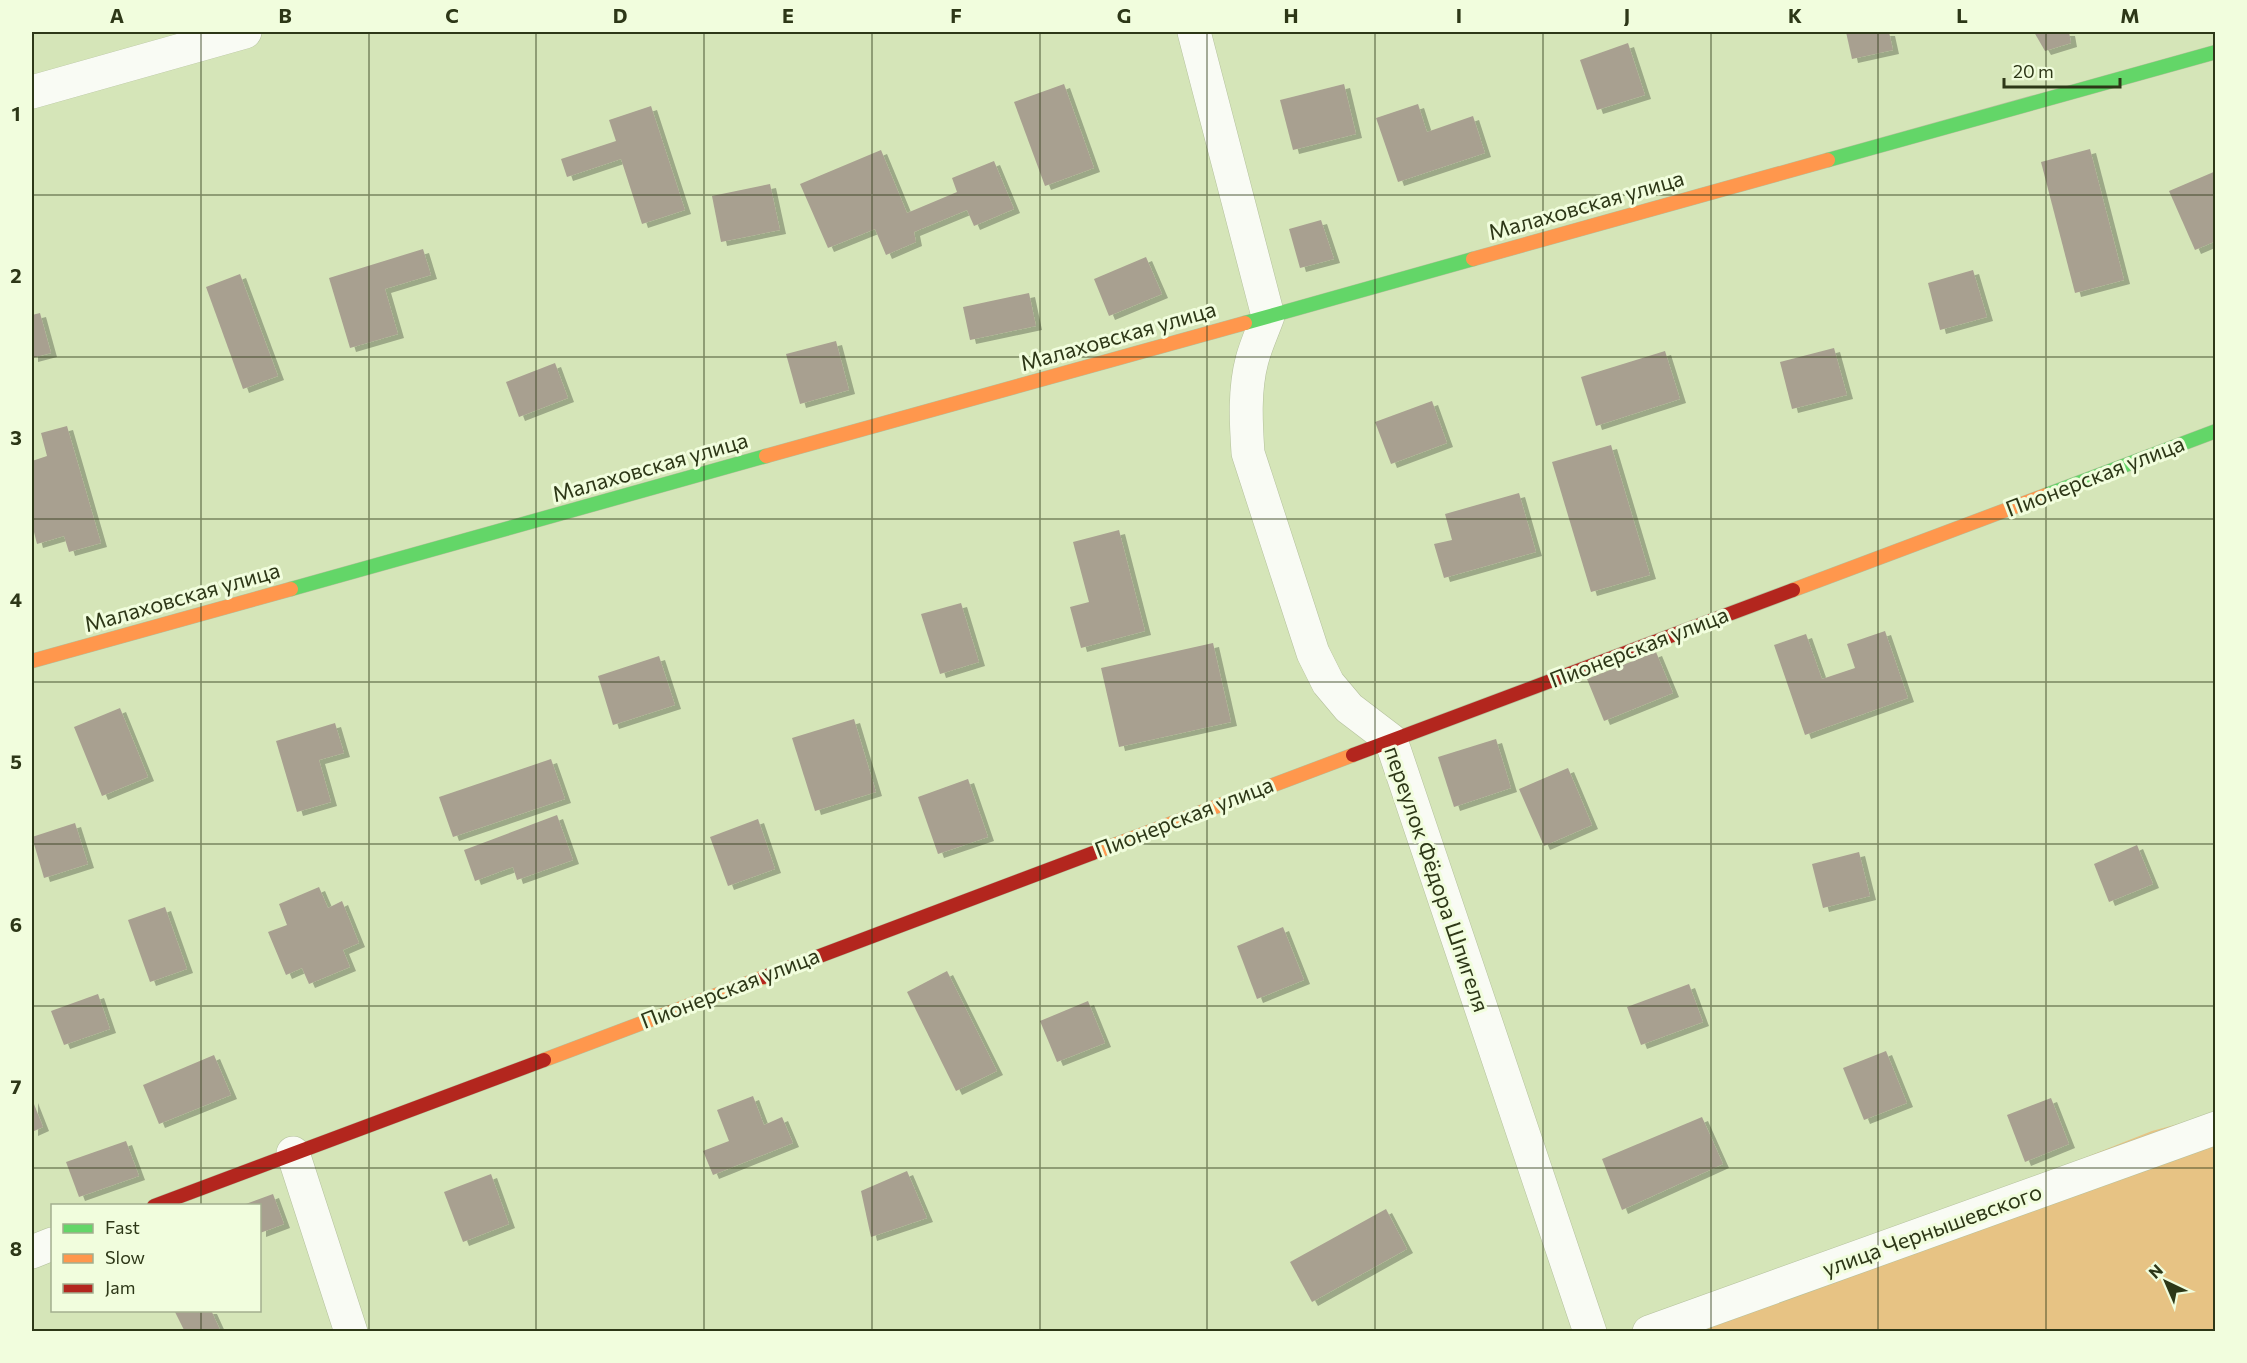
<svg xmlns="http://www.w3.org/2000/svg" width="2247" height="1363" font-family="Commissioner,sans-serif">
<defs>
<filter id="shadow"><feDropShadow dx="6" dy="4" stdDeviation="0" flood-color="#0004"/></filter>
</defs>
<rect width="100%" height="100%" fill="#d5e5b8"/>
<path fill="#e7c384" d="M 2215,1114 L 2215,1331 L 1644,1332 L 2152,1131 Z"/>
<g fill="#a8a090" filter="url(#shadow)">
<path d="M 1846,32 L 1889,32 L 1893,50 L 1852,59 Z"/>
<path d="M 2034,32 L 2069,32 L 2071,43 L 2045,51 Z"/>
<path d="M 1628,43 L 1645,95 L 1597,110 L 1580,60 Z"/>
<path d="M 1064,84 L 1094,168 L 1045,186 L 1014,102 Z"/>
<path d="M 1344,84 L 1356,134 L 1293,150 L 1280,100 Z"/>
<path d="M 1418,104 L 1427,132 L 1473,116 L 1485,153 L 1398,182 L 1376,118 Z"/>
<path d="M 651,106 L 685,210 L 642,224 L 621,159 L 567,177 L 561,159 L 616,141 L 609,120 Z"/>
<path d="M 2090,149 L 2124,280 L 2075,293 L 2041,162 Z"/>
<path d="M 881,150 L 907,213 L 957,192 L 952,178 L 994,161 L 1014,209 L 974,226 L 967,210 L 914,232 L 916,242 L 886,255 L 875,229 L 828,248 L 800,184 Z"/>
<path d="M 2216,171 L 2216,241 L 2195,250 L 2169,191 Z"/>
<path d="M 770,184 L 780,230 L 721,242 L 712,196 Z"/>
<path d="M 1321,220 L 1334,259 L 1300,268 L 1289,229 Z"/>
<path d="M 423,249 L 431,275 L 385,289 L 398,334 L 350,348 L 329,278 Z"/>
<path d="M 1146,257 L 1162,294 L 1109,316 L 1094,279 Z"/>
<path d="M 1973,270 L 1987,317 L 1940,330 L 1928,283 Z"/>
<path d="M 240,274 L 278,376 L 243,389 L 206,287 Z"/>
<path d="M 1029,293 L 1036,326 L 970,340 L 963,307 Z"/>
<path d="M 40,313 L 51,353 L 32,358 L 32,315 Z"/>
<path d="M 836,341 L 849,390 L 800,404 L 786,354 Z"/>
<path d="M 1834,348 L 1847,395 L 1792,409 L 1780,362 Z"/>
<path d="M 1665,351 L 1680,399 L 1596,426 L 1581,377 Z"/>
<path d="M 555,363 L 568,398 L 519,417 L 506,382 Z"/>
<path d="M 1432,401 L 1447,443 L 1391,464 L 1375,422 Z"/>
<path d="M 67,426 L 101,543 L 69,552 L 64,536 L 37,544 L 32,524 L 32,461 L 47,456 L 41,433 Z"/>
<path d="M 1611,445 L 1650,575 L 1591,592 L 1552,462 Z"/>
<path d="M 1519,493 L 1536,552 L 1444,578 L 1434,544 L 1452,540 L 1445,514 Z"/>
<path d="M 1119,530 L 1145,631 L 1081,648 L 1070,607 L 1089,602 L 1073,542 Z"/>
<path d="M 961,603 L 979,662 L 940,674 L 921,614 Z"/>
<path d="M 1885,631 L 1908,698 L 1805,735 L 1774,645 L 1806,634 L 1822,679 L 1855,668 L 1847,644 Z"/>
<path d="M 1213,643 L 1231,722 L 1119,747 L 1101,668 Z"/>
<path d="M 1656,652 L 1673,693 L 1604,721 L 1587,679 Z"/>
<path d="M 659,656 L 675,705 L 613,725 L 598,676 Z"/>
<path d="M 120,708 L 148,777 L 102,796 L 74,727 Z"/>
<path d="M 854,719 L 876,792 L 815,811 L 792,738 Z"/>
<path d="M 335,723 L 344,753 L 319,760 L 331,802 L 297,812 L 276,741 Z"/>
<path d="M 1496,739 L 1511,788 L 1454,807 L 1438,757 Z"/>
<path d="M 551,759 L 565,799 L 453,837 L 439,797 Z"/>
<path d="M 1568,768 L 1592,825 L 1544,846 L 1519,789 Z"/>
<path d="M 968,779 L 988,837 L 938,854 L 918,797 Z"/>
<path d="M 557,815 L 573,860 L 517,880 L 513,867 L 475,881 L 464,850 Z"/>
<path d="M 758,819 L 775,869 L 728,886 L 710,837 Z"/>
<path d="M 75,823 L 88,864 L 44,878 L 32,837 Z"/>
<path d="M 2137,845 L 2153,884 L 2109,902 L 2094,864 Z"/>
<path d="M 1859,852 L 1870,896 L 1823,908 L 1812,864 Z"/>
<path d="M 319,887 L 328,908 L 342,901 L 359,943 L 343,950 L 350,967 L 309,984 L 302,968 L 286,975 L 268,932 L 287,925 L 279,904 Z"/>
<path d="M 165,907 L 187,969 L 150,982 L 128,920 Z"/>
<path d="M 1283,927 L 1304,980 L 1257,999 L 1237,946 Z"/>
<path d="M 947,971 L 997,1071 L 956,1091 L 907,992 Z"/>
<path d="M 1689,984 L 1703,1022 L 1641,1045 L 1627,1007 Z"/>
<path d="M 98,994 L 110,1029 L 64,1045 L 51,1011 Z"/>
<path d="M 1088,1001 L 1105,1043 L 1057,1062 L 1040,1021 Z"/>
<path d="M 1886,1051 L 1907,1103 L 1864,1120 L 1843,1068 Z"/>
<path d="M 214,1055 L 231,1095 L 159,1124 L 143,1085 Z"/>
<path d="M 753,1096 L 764,1125 L 782,1117 L 793,1143 L 713,1175 L 703,1151 L 729,1141 L 717,1110 Z"/>
<path d="M 2051,1098 L 2069,1144 L 2025,1162 L 2007,1115 Z"/>
<path d="M 32,1099 L 43,1127 L 32,1132 Z"/>
<path d="M 1702,1117 L 1723,1164 L 1622,1210 L 1602,1159 Z"/>
<path d="M 126,1141 L 139,1176 L 79,1197 L 66,1162 Z"/>
<path d="M 907,1171 L 927,1218 L 871,1237 L 861,1191 Z"/>
<path d="M 491,1174 L 509,1224 L 463,1242 L 444,1192 Z"/>
<path d="M 273,1194 L 284,1224 L 260,1233 L 260,1206 L 243,1205 Z"/>
<path d="M 1386,1209 L 1407,1249 L 1312,1302 L 1290,1262 Z"/>
<path d="M 174,1310 L 211,1310 L 221,1332 L 185,1332 Z"/>
</g>
<g fill="none" stroke-linecap="round" stroke-linejoin="round">
<g stroke="#b4c09c" stroke-width="34">
<g id="street">
<path d="M 1194,32 L 1268,316 C 1263,330 1256,345 1252,360 C 1244,390 1246,423 1248,453 L 1313,653 L 1328,683 L 1349,708 L 1391,740 L 1590,1332"/>
<path d="M 32,92 L 245,32"/>
<path d="M 293,1153 L 351,1332"/>
<path d="M 32,1252 L 52,1244"/>
<path d="M 1649,1332 L 2216,1128"/>
</g>
</g>
<g stroke="#b4c09c" stroke-width="15">
<g id="fast">
<path d="M 1828,160 L 2216,52"/>
<path d="M 1245,323 L 1473,259"/>
<path d="M 2046,495 L 2216,431"/>
<path d="M 291,589 L 766,456"/>
</g>
</g>
<g stroke="#b4c09c" stroke-width="15">
<g id="slow">
<path d="M 1473,259 L 1828,160"/>
<path d="M 766,456 L 1245,323"/>
<path d="M 1793,590 L 2046,495"/>
<path d="M 32,661 L 291,589"/>
<path d="M 1093,853 L 1353,755"/>
<path d="M 544,1060 L 764,977"/>
</g>
</g>
<g stroke="#b4c09c" stroke-width="15">
<g id="jam">
<path d="M 1353,755 L 1793,590"/>
<path d="M 764,977 L 1093,853"/>
<path d="M 154,1206 L 544,1060"/>
</g>
</g>
<use href="#street" stroke="#f9fbf4" stroke-width="33"/>
<use href="#fast" stroke="#63d668" stroke-width="14"/>
<use href="#slow" stroke="#ff974d" stroke-width="14"/>
<use href="#jam" stroke="#b3261e" stroke-width="14"/>
</g>
<path fill="none" stroke="#2d3717" stroke-width="1.5" stroke-opacity="0.55" d="M 201,32 L 201,1206M 369,32 L 369,1332M 536,32 L 536,1332M 704,32 L 704,1332M 872,32 L 872,1332M 1040,32 L 1040,1332M 1207,32 L 1207,1332M 1375,32 L 1375,1332M 1543,32 L 1543,1332M 1711,32 L 1711,1332M 1878,32 L 1878,1332M 2046,32 L 2046,1332M 32,195 L 2216,195M 32,357 L 2216,357M 32,519 L 2216,519M 32,682 L 2216,682M 32,844 L 2216,844M 32,1006 L 2216,1006M 32,1168 L 2216,1168M 201,1310 L 201,1332"/>
<g text-anchor="middle" stroke-width="6" stroke-linejoin="round" paint-order="stroke">
<g font-size="22" fill="#2d3717" stroke="#f1fddd">
<text transform="translate(1586 205) rotate(-16)" y="8">Малаховская улица</text>
<text transform="translate(1118 336) rotate(-16)" y="8">Малаховская улица</text>
<text transform="translate(650 467) rotate(-16)" y="8">Малаховская улица</text>
<text transform="translate(2095 476) rotate(-21)" y="8">Пионерская улица</text>
<text transform="translate(182 597) rotate(-16)" y="8">Малаховская улица</text>
<text transform="translate(1639 647) rotate(-21)" y="8">Пионерская улица</text>
<text transform="translate(1184 817) rotate(-21)" y="8">Пионерская улица</text>
<text transform="translate(1437 879) rotate(71)" y="8">переулок Фёдора Шпигеля</text>
<text transform="translate(730 988) rotate(-21)" y="8">Пионерская улица</text>
<text transform="translate(1932 1230) rotate(-20)" y="8">улица Чернышевского</text>
</g>
</g>
<rect width="2247" height="1363" fill="none" stroke="#f1fddd" stroke-width="66"/>
<rect x="51" y="1204" width="210" height="108" fill="#f1fddd" stroke="#a3ae8e" stroke-width="1.5"/>
<rect x="63" y="1224" width="30" height="9" fill="#63d668" stroke="#a3ae8e" stroke-width="1.5"/>
<text x="105" y="1234" font-size="18" fill="#2d3717">Fast</text>
<rect x="63" y="1254" width="30" height="9" fill="#ff974d" stroke="#a3ae8e" stroke-width="1.5"/>
<text x="105" y="1264" font-size="18" fill="#2d3717">Slow</text>
<rect x="63" y="1284" width="30" height="9" fill="#b3261e" stroke="#a3ae8e" stroke-width="1.5"/>
<text x="105" y="1294" font-size="18" fill="#2d3717">Jam</text>
<g transform="translate(2166 1282) rotate(316)" stroke="#f1fddd" stroke-width="4.5" paint-order="stroke">
<path d="M0-4.5L10 22L0 15L-10 22Z" fill="#2d3717"/>
<text y="-9" font-size="16" font-weight="bold" text-anchor="middle" fill="#2d3717">N</text>
</g>
<path d="M2004 78v9h116v-9" fill="none" stroke="#2d3717" stroke-width="3"/>
<text x="2013" y="78" font-size="18" fill="#2d3717" stroke="#f1fddd" stroke-width="4.5" paint-order="stroke">20 m</text>
<rect x="33" y="33" width="2181" height="1297" fill="none" stroke="#2d3717" stroke-width="2"/>
<g font-size="20" text-anchor="middle" font-weight="bold" fill="#2d3717">
<text x="117" y="23">A</text>
<text x="285" y="23">B</text>
<text x="452" y="23">C</text>
<text x="620" y="23">D</text>
<text x="788" y="23">E</text>
<text x="956" y="23">F</text>
<text x="1124" y="23">G</text>
<text x="1291" y="23">H</text>
<text x="1459" y="23">I</text>
<text x="1627" y="23">J</text>
<text x="1795" y="23">K</text>
<text x="1962" y="23">L</text>
<text x="2130" y="23">M</text>
<text x="16" y="121">1</text>
<text x="16" y="283">2</text>
<text x="16" y="445">3</text>
<text x="16" y="607">4</text>
<text x="16" y="769">5</text>
<text x="16" y="932">6</text>
<text x="16" y="1094">7</text>
<text x="16" y="1256">8</text>
</g>
</svg>
